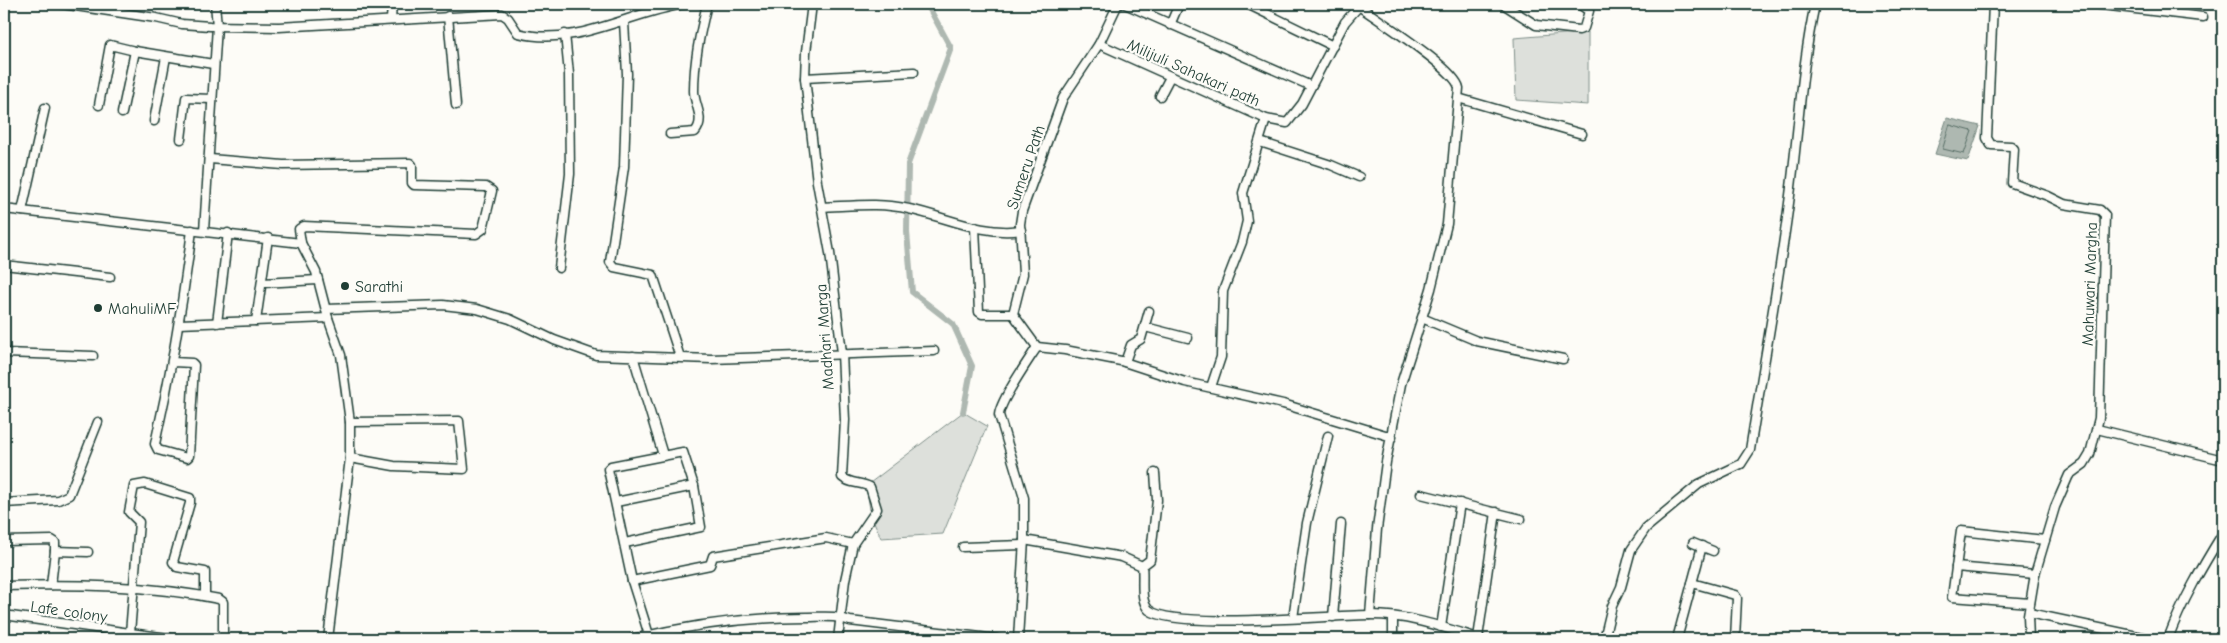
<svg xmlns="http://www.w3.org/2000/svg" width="2227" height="643" font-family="'Comic Neue',sans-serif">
<rect width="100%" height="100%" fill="#fdfcf7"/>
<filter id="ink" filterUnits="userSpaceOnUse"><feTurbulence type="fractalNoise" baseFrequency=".02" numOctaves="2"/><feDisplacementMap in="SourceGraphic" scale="10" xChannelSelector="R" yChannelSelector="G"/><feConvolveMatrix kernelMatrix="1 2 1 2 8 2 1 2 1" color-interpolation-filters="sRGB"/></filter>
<g filter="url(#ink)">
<g fill="#dde0db" stroke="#7e8e88">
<path d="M 1588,32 L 1588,105 L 1516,100 L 1514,38 Z"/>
<path d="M 963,412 L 987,426 L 943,534 L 881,538 L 871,515 L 866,486 Z"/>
</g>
<path fill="#aeb8b1" stroke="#75877f" d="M 1947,118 L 1980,126 L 1968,161 L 1935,154 Z"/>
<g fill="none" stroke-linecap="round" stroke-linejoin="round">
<path stroke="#586e66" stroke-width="1" d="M 1950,125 L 1972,131 L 1964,154 L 1943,149 Z"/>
<path stroke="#aeb8b1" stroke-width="6" d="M 927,4 L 951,48 L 908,164 L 907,232 L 912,292 L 953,324 L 972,366 L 963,412"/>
<g stroke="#1f3d34" stroke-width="11">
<g id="minor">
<path d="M 62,4 L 156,18 L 182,24 L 210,26 L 279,27 L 502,14 L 508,18 L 518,33 C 575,48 630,12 684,4"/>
<path d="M 812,4 L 806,52 L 805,78 L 817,182 L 830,253 L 842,353 L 845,420 L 842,477 C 849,484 861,482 870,487 L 877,509 L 853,544 L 845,580 L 838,639"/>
<path d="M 1125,4 L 1311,86"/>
<path d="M 1247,4 L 1333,46"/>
<path d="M 1503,4 L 1536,25 L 1579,30 L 1584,28 L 1589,11 L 1579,4"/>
<path d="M 1993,4 L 1987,138 L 1991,145 L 2011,146 L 2014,149 L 2012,183 L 2048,196 L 2064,204 L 2100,210 L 2105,215 L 2099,418 L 2090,454 L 2084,464 L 2069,475 L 2055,507 L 2035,574 L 2028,616 L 2029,639"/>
<path d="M 2093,4 L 2203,17"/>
<path d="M 1359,6 C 1378,20 1456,69 1459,88 L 1447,224 L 1431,289 L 1401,384 L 1386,462 L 1377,529 L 1370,615"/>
<path d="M 448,16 L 456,105"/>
<path d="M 391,20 L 392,4"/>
<path d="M 624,22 L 627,74 L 624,167 L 610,262 L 614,267 L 653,275 L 680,357"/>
<path d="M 1170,25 L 1179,4"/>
<path d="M 1099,44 L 1266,119 L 1287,123 L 1302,104 L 1345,22 L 1359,6"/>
<path d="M 805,78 L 914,72"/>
<path d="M 1160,96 L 1170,77"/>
<path d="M 1458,98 L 1582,134"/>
<path d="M 99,105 L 110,45 L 135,51 L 213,64"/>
<path d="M 122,113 L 135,51"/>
<path d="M 154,121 L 166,57"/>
<path d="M 670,134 L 695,132 C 706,119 694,105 694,91 C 694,61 700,33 707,4"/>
<path d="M 181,139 L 186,98 L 211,99"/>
<path d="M 1260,142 L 1331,165 L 1359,177"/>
<path d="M 210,159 L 283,165 L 410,163 L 412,165 L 412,183 L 414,185 L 486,187 L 492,191 L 483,229 L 476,234 L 304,226 L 299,229 L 301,243 L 316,272 L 328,318 L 341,355 L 350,422 L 350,458 L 328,639"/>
<path d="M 822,207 C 851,206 880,202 909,209 C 946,217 983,236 1021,230"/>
<path d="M 4,209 L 301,243"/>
<path d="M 22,211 L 45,108"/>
<path d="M 975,227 L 979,312 L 982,314 L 1013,314"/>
<path d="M 204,231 L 217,26 L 215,4"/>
<path d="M 4,265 L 110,277"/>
<path d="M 559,268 L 570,174 L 569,74 L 565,34"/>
<path d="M 262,283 L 318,280"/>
<path d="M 326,309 L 443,305 L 477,309 L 510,319 L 554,340 L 596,355 L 711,359 L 934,351"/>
<path d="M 1422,318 L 1477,341 L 1563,359"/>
<path d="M 256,321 L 268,238"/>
<path d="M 217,323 L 228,233"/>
<path d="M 179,324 L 328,318"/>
<path d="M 1145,327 L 1188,338"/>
<path d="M 1037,347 L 1013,314 L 1023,274 L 1020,224 L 1022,211 L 1063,98 L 1099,44 L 1118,4"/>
<path d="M 1037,347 L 1065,350 L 1121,361 L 1185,382 L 1283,404 L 1392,437"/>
<path d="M 4,353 L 93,356"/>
<path d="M 633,356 L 663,455"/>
<path d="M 173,362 L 192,363 L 194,365 L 189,456 L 187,458 L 158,450 L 155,444 C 171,373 183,303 192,230"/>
<path d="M 1125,362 L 1131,345 L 1141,339 L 1149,311"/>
<path d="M 1211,387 L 1221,357 L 1223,291 L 1242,242 L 1247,221 L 1243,193 L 1266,119"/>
<path d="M 2097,429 L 2223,460"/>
<path d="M 350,458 L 394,466 L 464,469 L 459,421 L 350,422"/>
<path d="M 1421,494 L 1521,519"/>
<path d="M 616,502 L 694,486"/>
<path d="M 4,503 L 58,500 L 69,495 L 98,422"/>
<path d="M 1024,540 L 1122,557 L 1142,566 C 1144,578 1139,601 1149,610 C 1175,630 1331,615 1371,615 C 1410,615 1445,628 1481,639"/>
<path d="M 4,541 L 52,540 L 55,542 L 55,551"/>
<path d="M 625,543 L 701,527 L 694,486 L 683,452 L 611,466 L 608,469 L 632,581 L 649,635"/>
<path d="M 1693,543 L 1713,551"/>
<path d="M 963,547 L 1023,545"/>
<path d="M 1142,566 L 1150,560 L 1151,552 L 1157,500 L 1155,473"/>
<path d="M 1956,567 L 2035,574"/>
<path d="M 632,581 L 710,565 L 713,556 L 826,538 L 853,544"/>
<path d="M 1692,583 L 1735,595 L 1737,598 L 1735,639"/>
<path d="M 51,585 L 55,551 L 88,552"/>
<path d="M 4,586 C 75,584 149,585 219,599 L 223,602 L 223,639"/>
<path d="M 2030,603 L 1952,597 L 1961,531 L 2045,540"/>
<path d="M 2029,613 L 2151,639"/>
<path d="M 4,615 L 130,633"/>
<path d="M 1333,617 L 1341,524"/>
<path d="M 1293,618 L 1307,523 L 1328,436"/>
<path d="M 1441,627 L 1460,503"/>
<path d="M 1478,638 L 1496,512"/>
<path d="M 176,639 L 130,633 L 139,522 L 129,512 L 134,486 L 145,484 L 190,498 L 190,503 L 173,562 L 177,567 L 205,572 L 205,596"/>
<path d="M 632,639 C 690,625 749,617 808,617 C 823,617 836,615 850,621 L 997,639"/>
<path d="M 1018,639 L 1024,540 L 1024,498 L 999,415 C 1000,401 1028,361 1037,347"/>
<path d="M 1393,639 L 1393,617"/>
<path d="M 1604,639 L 1612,606 L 1621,587 L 1631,550 L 1646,528 L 1699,484 L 1741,464 L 1750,450 C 1763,368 1778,286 1789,203 C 1798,137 1801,69 1815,4"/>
<path d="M 1677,639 L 1702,546"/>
<path d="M 2168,639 C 2182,601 2202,567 2223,533"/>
</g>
</g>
<use href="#minor" stroke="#fdfcf7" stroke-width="8"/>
</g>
</g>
<g fill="#1f3d34" stroke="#fdfcf7" stroke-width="2">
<circle cx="345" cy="286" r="5"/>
<circle cx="98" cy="308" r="5"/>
</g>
<g text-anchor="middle" stroke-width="4.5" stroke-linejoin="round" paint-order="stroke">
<g font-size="16" fill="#1f3d34" stroke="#fdfcf7">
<text transform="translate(1194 72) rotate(24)" y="6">Milijuli Sahakari path</text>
<text transform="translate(1025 167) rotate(-71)" y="6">Sumeru Path</text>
<text transform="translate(2089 284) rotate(-88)" y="6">Mahuwari Margha</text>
<text transform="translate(824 337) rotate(-94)" y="6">Madhari Marga</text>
<text transform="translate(69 611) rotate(8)" y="6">Lafe colony</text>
</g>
<g font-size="16" fill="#1f3d34" stroke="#fdfcf7" text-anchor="start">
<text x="355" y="292">Sarathi</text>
<text x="108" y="314">MahuliMF</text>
</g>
</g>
<rect width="2227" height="643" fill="none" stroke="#fdfcf7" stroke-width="20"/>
<rect x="10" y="10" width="2207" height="623" fill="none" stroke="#1f3d34" stroke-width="2" filter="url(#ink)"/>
</svg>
